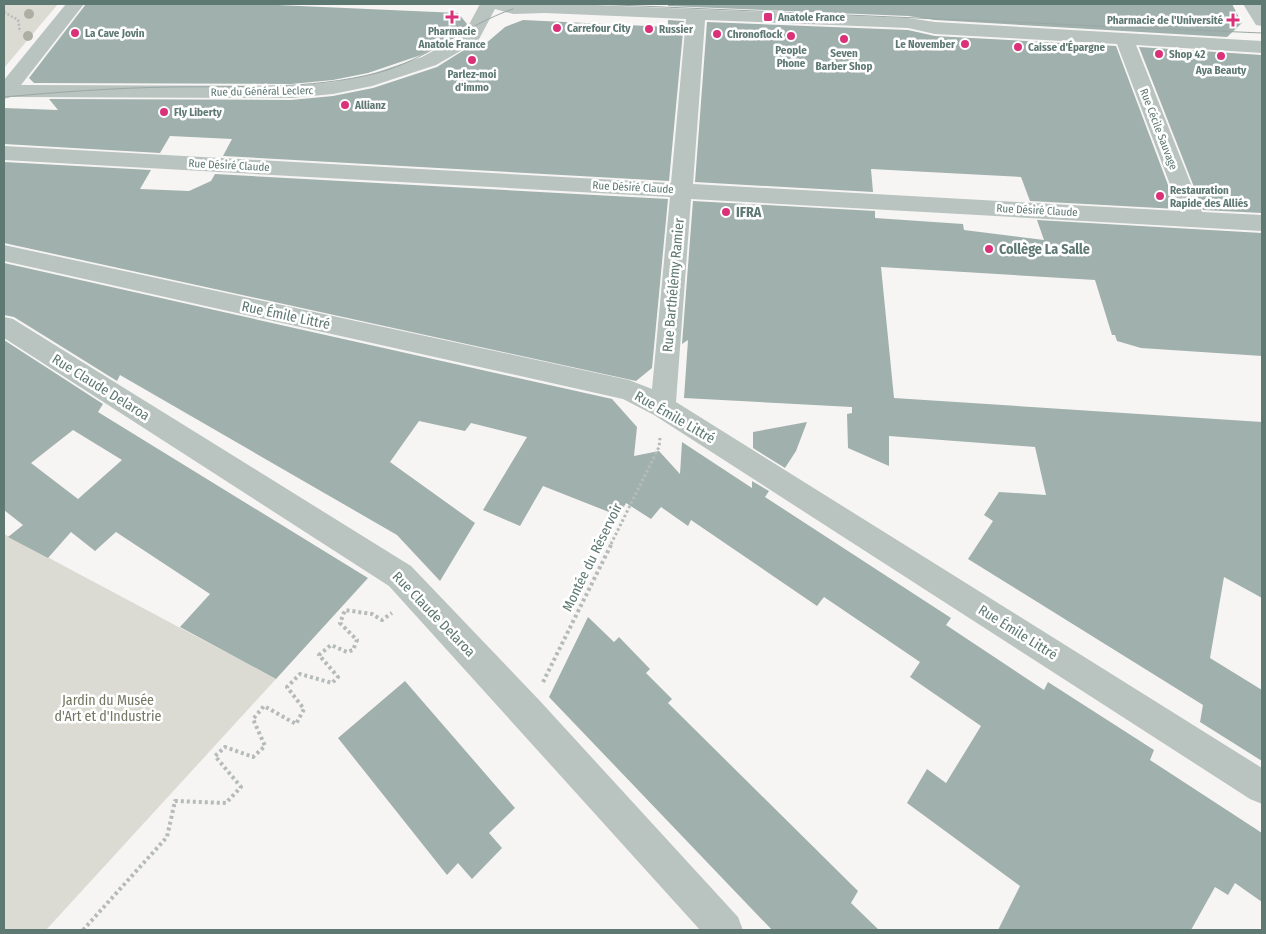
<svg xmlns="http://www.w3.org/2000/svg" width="1266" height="934" font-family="'Fira Sans Condensed',sans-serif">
<rect width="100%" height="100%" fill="#f7f5f4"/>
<g fill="#dcdbd3">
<path d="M 4,4 L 58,4 L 4,68 Z"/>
<path d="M 4,534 L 276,679 L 46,930 L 4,930 Z"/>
</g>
<g fill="#a0b0ac" fill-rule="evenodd">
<path d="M 86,4 L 255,4 L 458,13 L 467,24 L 463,33 L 421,55 L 368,73 L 333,80 L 291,84 L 34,83 L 29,78 Z"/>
<path d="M 668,4 L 1232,4 L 1242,23 L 1227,37 L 935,20 L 908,16 L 668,6 Z"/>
<path d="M 523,20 L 668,27 L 668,20 L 684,21 L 669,181 L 223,156 L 232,139 L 170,136 L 160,153 L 4,144 L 4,108 L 58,110 L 49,99 L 291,100 L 333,96 L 373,88 L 437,67 L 480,40 L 484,45 L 505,27 Z"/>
<path d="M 707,22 L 908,30 L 935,36 L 1116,46 L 1177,209 L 1030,201 L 1021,177 L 871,169 L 873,192 L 695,182 Z"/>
<path d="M 1139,47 L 1262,55 L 1262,213 L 1203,210 Z"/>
<path d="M 4,162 L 151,170 L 140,189 L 189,191 L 211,181 L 215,174 L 668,199 L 652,368 L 636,381 L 4,243 Z"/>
<path d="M 693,201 L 875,211 L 875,218 L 963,224 L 964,230 L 1044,240 L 1037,220 L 1262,233 L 1262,356 L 1141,348 L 1117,341 L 1115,335 L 1112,335 L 1095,280 L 881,267 L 894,398 L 1262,422 L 1262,598 L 1224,577 L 1210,658 L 1262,690 L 1262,761 L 1200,722 L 1203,705 L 968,559 L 993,521 L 984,515 L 999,492 L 1046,495 L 1035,447 L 889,436 L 889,466 L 848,448 L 847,414 L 852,413 L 852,407 L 684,398 L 688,340 L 682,344 Z"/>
<path d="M 4,263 L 612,399 L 637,427 L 634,456 L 659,451 L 680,474 L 682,442 L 752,488 L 752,481 L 769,491 L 765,497 L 951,618 L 946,625 L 1044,690 L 1048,682 L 1154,750 L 1150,760 L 1262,833 L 1262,902 L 1235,883 L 1228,895 L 1215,887 L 1191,930 L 998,930 L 1020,886 L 907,803 L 927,769 L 946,783 L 981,726 L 910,677 L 920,662 L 824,597 L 817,606 L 691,520 L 688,526 L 661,507 L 651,519 L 626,503 L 619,516 L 543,486 L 520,526 L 483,510 L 527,437 L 471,423 L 465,431 L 419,421 L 390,462 L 475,523 L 440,581 L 397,535 L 120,375 L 117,381 L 14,317 L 4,315 Z"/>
<path d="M 4,340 L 103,404 L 98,412 L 368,578 L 276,679 L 180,627 L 210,594 L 116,532 L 95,551 L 71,532 L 48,558 L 8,537 L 23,525 L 4,510 ZM 73,430 L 122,460 L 78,499 L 31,463 Z"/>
<path d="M 807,422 L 796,451 L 785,468 L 753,448 L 753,432 Z"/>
<path d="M 588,617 L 614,642 L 619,637 L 650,669 L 646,673 L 672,699 L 668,703 L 858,891 L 851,903 L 879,930 L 772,930 L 549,697 Z"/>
<path d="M 405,681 L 515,808 L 489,833 L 502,848 L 472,879 L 458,863 L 447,875 L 338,738 Z"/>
</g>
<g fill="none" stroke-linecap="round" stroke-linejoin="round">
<path stroke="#b5bbba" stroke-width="2.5" stroke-dasharray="2 2" stroke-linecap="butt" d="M 4,12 L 18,20 L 20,32"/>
<path stroke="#b5bbba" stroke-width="3" stroke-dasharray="2.5 2.5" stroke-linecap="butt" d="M 611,544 L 659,447 L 660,438"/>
<g stroke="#b5bbba" stroke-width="4" stroke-dasharray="3 3" stroke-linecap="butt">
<path d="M 543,682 L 612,543"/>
<path d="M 83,930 L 167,837 L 175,801 L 226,803 L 241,787 L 215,756 L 225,747 L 253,757 L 265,746 L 253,719 L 264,706 L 296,724 L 304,709 L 287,687 L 300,674 L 332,683 L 338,677 L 319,655 L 331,645 L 347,652 L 353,650 L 357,640 L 340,623 L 345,610 L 372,614 L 382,620 L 392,613"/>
</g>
<g fill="#b9c3c0" fill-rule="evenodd">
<path d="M 66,4 L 84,4 L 21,85 L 291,86 L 333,82 L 368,75 L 422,57 L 464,34 L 480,4 L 572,4 L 908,18 L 935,22 L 1262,41 L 1262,53 L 1136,45 L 1202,212 L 1262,215 L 1262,231 L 691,199 L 676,402 L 1262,768 L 1262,804 L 1250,799 L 654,415 L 623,399 L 4,261 L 4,245 L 629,380 L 652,389 L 670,197 L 4,160 L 4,146 L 671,183 L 686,19 L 545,13 L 513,14 L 495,9 L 478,41 L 436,65 L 372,86 L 333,94 L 291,98 L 11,97 L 4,99 L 4,80 ZM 705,20 L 908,28 L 935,34 L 1117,44 L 1180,211 L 693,184 Z"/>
<path d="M 1243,4 L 1261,4 L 1262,26 L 1256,25 Z"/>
<path d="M 4,317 L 13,319 L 411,566 L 540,701 L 738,917 L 743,930 L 700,930 L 389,586 L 4,338 Z"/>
</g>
<g stroke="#9aa8a5" stroke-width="1">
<path d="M 594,4 L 1262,33"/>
<path d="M 4,97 C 59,92 114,88 170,87 C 239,86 309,90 377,73 C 427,60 465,25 513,9"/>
</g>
</g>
<g fill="#aeafa4">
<circle cx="29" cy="14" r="5"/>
<circle cx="28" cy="36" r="5"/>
</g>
<g fill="#da3179" stroke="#fff" stroke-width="2">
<path d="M449.5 9.5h5v5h5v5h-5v5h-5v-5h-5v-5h5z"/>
<rect x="763" y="12" width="10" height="10" rx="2.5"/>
<path d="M1230.5 12.5h5v5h5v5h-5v5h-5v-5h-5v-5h5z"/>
<circle cx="557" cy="28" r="5"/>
<circle cx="649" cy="29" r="5"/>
<circle cx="75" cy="33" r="5"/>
<circle cx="717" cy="34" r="5"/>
<circle cx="791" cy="36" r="5"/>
<circle cx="844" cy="39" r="5"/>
<circle cx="965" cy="44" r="5"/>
<circle cx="1018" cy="47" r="5"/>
<circle cx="1159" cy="54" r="5"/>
<circle cx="1221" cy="56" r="5"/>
<circle cx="472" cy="60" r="5"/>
<circle cx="345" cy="105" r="5"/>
<circle cx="164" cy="112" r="5"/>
<circle cx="1160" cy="196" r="5"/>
<circle cx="726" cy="212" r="5"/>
<circle cx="989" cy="249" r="5"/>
</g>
<g text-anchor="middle" stroke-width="5" stroke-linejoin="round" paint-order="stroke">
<g font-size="11" font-weight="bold" fill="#5e7872" stroke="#fff" text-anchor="start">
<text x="778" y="21">Anatole France</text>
<text x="1223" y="24" text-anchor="end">Pharmacie de l'Université</text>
<text x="567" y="32">Carrefour City</text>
<text x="659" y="33">Russier</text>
<text x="452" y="35" text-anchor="middle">Pharmacie<tspan x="452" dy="13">Anatole France</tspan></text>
<text x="85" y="37">La Cave Jovin</text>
<text x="727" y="38">Chronoflock</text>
<text x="955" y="48" text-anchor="end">Le November</text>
<text x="1028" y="51">Caisse d'Épargne</text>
<text x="791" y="54" text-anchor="middle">People<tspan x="791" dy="13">Phone</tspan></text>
<text x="844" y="57" text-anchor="middle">Seven<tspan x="844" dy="13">Barber Shop</tspan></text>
<text x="1169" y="58">Shop 42</text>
<text x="1221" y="74" text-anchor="middle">Aya Beauty</text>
<text x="472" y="78" text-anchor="middle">Parlez-moi<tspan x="472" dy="13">d'immo</tspan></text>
<text x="355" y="109">Allianz</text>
<text x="174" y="116">Fly Liberty</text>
<text x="1170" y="194">Restauration<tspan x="1170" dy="13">Rapide des Alliés</tspan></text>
</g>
<g font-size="11" fill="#5e7872" stroke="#fff">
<text transform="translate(262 91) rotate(-1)" y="4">Rue du Général Leclerc</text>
<text transform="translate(1159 129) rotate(69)" y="4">Rue Cécile Sauvage</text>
<text transform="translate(229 165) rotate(3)" y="4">Rue Désiré Claude</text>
<text transform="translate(633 187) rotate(3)" y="4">Rue Désiré Claude</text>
<text transform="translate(1037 210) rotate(3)" y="4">Rue Désiré Claude</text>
</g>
<g font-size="14" font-weight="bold" fill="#5e7872" stroke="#fff" text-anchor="start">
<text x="736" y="217">IFRA</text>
<text x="999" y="254">Collège La Salle</text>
</g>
<g font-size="14" fill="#5e7872" stroke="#fff">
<text transform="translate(673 285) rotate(-85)" y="5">Rue Barthélémy Ramier</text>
<text transform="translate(286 315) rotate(12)" y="5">Rue Émile Littré</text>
<text transform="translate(101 387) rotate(32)" y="5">Rue Claude Delaroa</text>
<text transform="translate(675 417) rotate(30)" y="5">Rue Émile Littré</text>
<text transform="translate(592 557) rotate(-64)" y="5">Montée du Réservoir</text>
<text transform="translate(434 614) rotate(46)" y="5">Rue Claude Delaroa</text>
<text transform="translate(1018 632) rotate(32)" y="5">Rue Émile Littré</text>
</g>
<g font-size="14" fill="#737662" stroke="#fff">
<text x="108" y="705">Jardin du Musée<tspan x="108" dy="16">d'Art et d'Industrie</tspan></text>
</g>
</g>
<rect width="1266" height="934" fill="none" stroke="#5e7872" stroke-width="10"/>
</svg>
